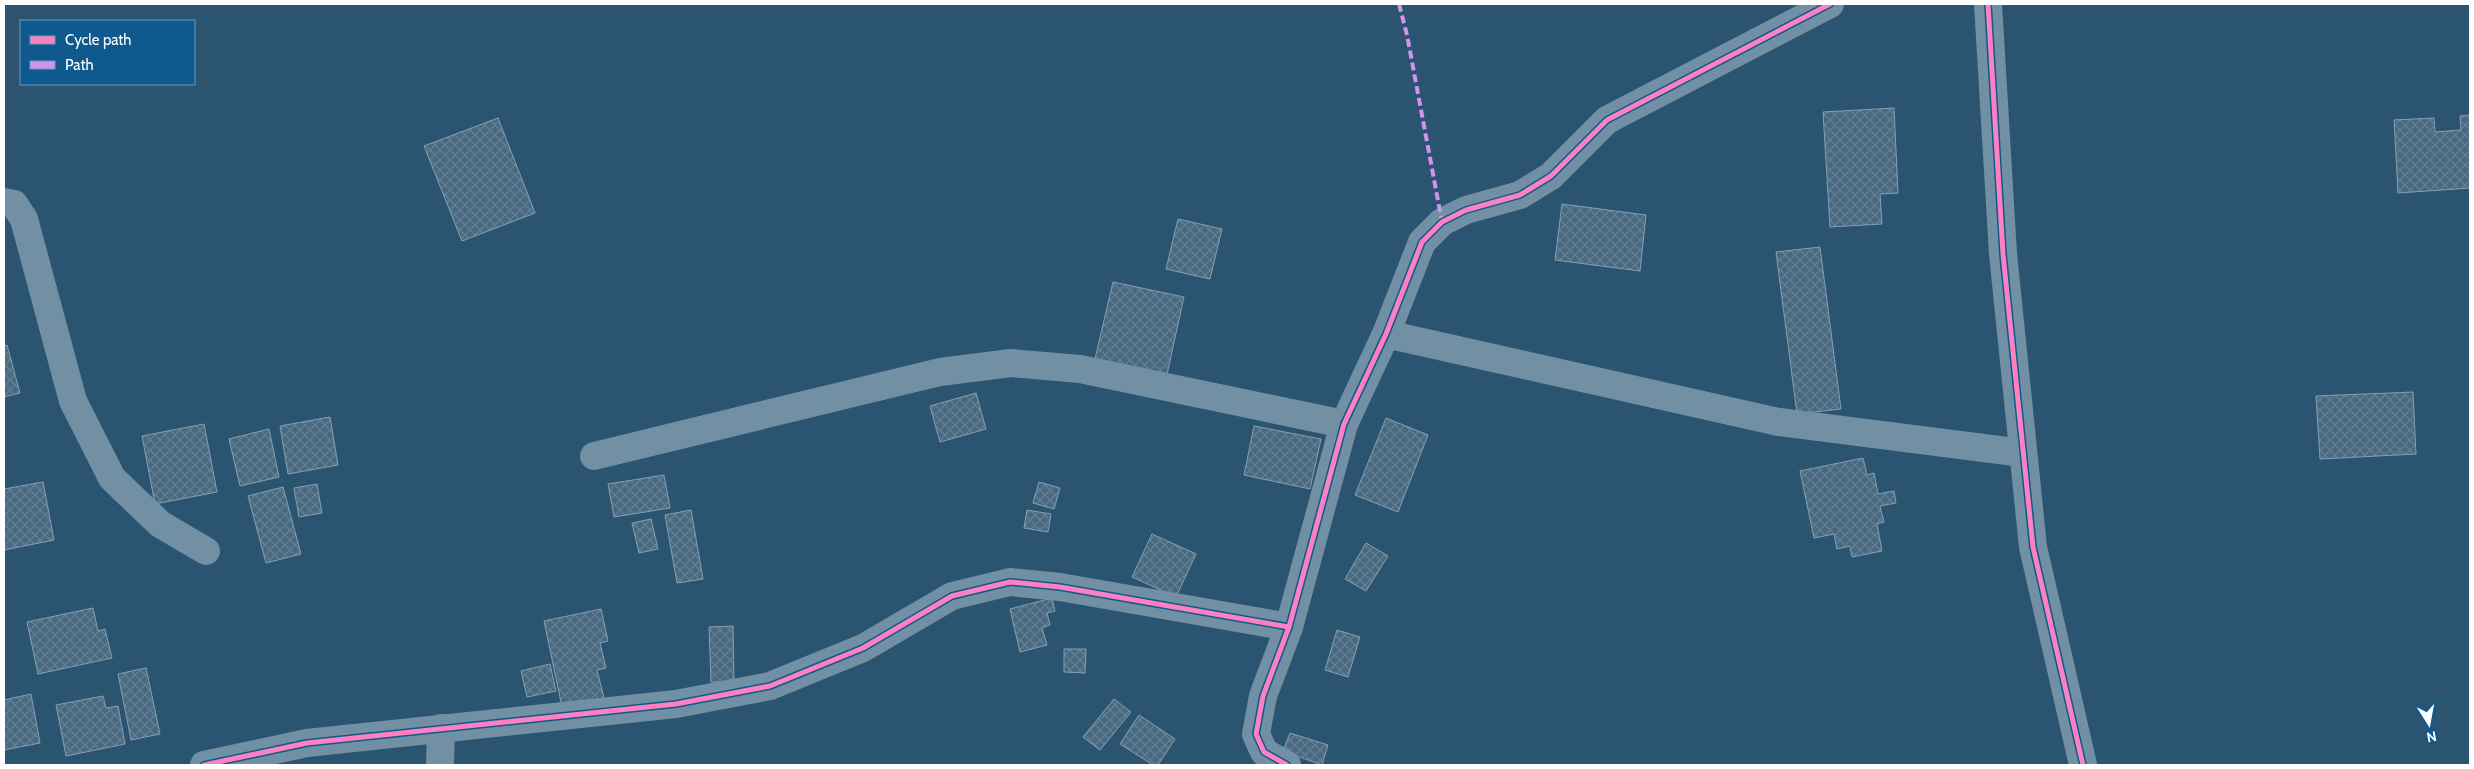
<svg xmlns="http://www.w3.org/2000/svg" width="2474" height="769" font-family="Cabin,sans-serif">
<defs>
<pattern id="building-cross-hatch" width="8" height="8" patternUnits="userSpaceOnUse" patternTransform="scale(1.25)"><rect width="8" height="8" fill="#486980"/><path d="M0 0l8 8M0 8l8-8" fill="none" stroke="#638093"/></pattern>
</defs>
<rect width="100%" height="100%" fill="#2b5470"/>
<g fill="url(#building-cross-hatch)" stroke="#86a0b3">
<path d="M 1894,108 L 1898,193 L 1880,194 L 1882,224 L 1830,227 L 1823,112 Z"/>
<path d="M 2470,115 L 2470,188 L 2398,193 L 2394,120 L 2434,118 L 2435,132 L 2461,130 L 2460,116 Z"/>
<path d="M 498,118 L 535,213 L 462,241 L 424,146 Z"/>
<path d="M 1562,204 L 1646,215 L 1640,271 L 1555,260 Z"/>
<path d="M 1178,219 L 1222,229 L 1210,279 L 1166,269 Z"/>
<path d="M 1820,247 L 1841,409 L 1797,414 L 1776,252 Z"/>
<path d="M 1113,282 L 1184,297 L 1166,379 L 1094,363 Z"/>
<path d="M 7,345 L 20,393 L 4,397 L 4,346 Z"/>
<path d="M 2413,392 L 2416,454 L 2320,459 L 2316,396 Z"/>
<path d="M 976,393 L 986,429 L 940,442 L 930,406 Z"/>
<path d="M 330,417 L 338,465 L 288,474 L 280,426 Z"/>
<path d="M 1386,418 L 1428,435 L 1398,512 L 1355,495 Z"/>
<path d="M 204,424 L 217,492 L 155,504 L 142,436 Z"/>
<path d="M 1254,426 L 1321,439 L 1310,489 L 1244,475 Z"/>
<path d="M 269,429 L 279,477 L 240,486 L 229,439 Z"/>
<path d="M 1863,458 L 1867,475 L 1874,473 L 1878,494 L 1894,491 L 1896,503 L 1880,506 L 1884,522 L 1877,524 L 1882,551 L 1852,557 L 1850,546 L 1837,549 L 1834,534 L 1814,538 L 1800,471 Z"/>
<path d="M 664,475 L 670,508 L 614,517 L 608,484 Z"/>
<path d="M 43,482 L 54,540 L 4,550 L 4,489 Z"/>
<path d="M 1039,482 L 1060,488 L 1054,509 L 1033,503 Z"/>
<path d="M 317,484 L 322,513 L 299,517 L 294,488 Z"/>
<path d="M 283,487 L 301,554 L 266,563 L 248,496 Z"/>
<path d="M 691,510 L 703,579 L 677,583 L 665,515 Z"/>
<path d="M 1027,510 L 1051,514 L 1048,532 L 1024,528 Z"/>
<path d="M 651,519 L 658,549 L 639,553 L 632,523 Z"/>
<path d="M 1152,534 L 1196,554 L 1176,597 L 1132,577 Z"/>
<path d="M 1366,543 L 1388,556 L 1366,591 L 1345,579 Z"/>
<path d="M 1052,598 L 1055,611 L 1047,613 L 1050,625 L 1042,628 L 1047,645 L 1020,652 L 1010,609 Z"/>
<path d="M 93,608 L 98,631 L 105,629 L 112,658 L 38,674 L 27,622 Z"/>
<path d="M 601,609 L 608,641 L 600,643 L 606,668 L 597,670 L 604,698 L 562,707 L 544,621 Z"/>
<path d="M 733,626 L 734,682 L 711,682 L 709,627 Z"/>
<path d="M 1337,630 L 1360,637 L 1348,677 L 1325,670 Z"/>
<path d="M 1064,649 L 1086,649 L 1085,673 L 1064,672 Z"/>
<path d="M 550,664 L 556,691 L 527,697 L 521,671 Z"/>
<path d="M 146,668 L 160,734 L 131,740 L 118,674 Z"/>
<path d="M 31,694 L 40,743 L 4,750 L 4,700 Z"/>
<path d="M 103,696 L 106,708 L 118,706 L 125,744 L 66,756 L 56,705 Z"/>
<path d="M 1114,699 L 1131,712 L 1100,750 L 1083,737 Z"/>
<path d="M 1139,715 L 1175,739 L 1158,765 L 1153,765 L 1120,744 Z"/>
<path d="M 1290,733 L 1328,745 L 1322,765 L 1283,751 Z"/>
</g>
<g fill="none" stroke-linecap="round" stroke-linejoin="round">
<g stroke="#7290a4" stroke-width="28">
<path d="M 1988,4 L 2003,254 L 2033,547 L 2083,765"/>
<path d="M 4,202 L 14,204 L 24,219 L 73,401 L 112,478 L 160,524 L 206,551"/>
<path d="M 1386,334 L 1779,422 L 2023,453"/>
<path d="M 594,456 L 940,372 L 1011,363 L 1080,369 L 1344,424"/>
<path d="M 204,765 L 307,743 L 676,704 L 770,686 L 863,648 L 952,596 L 1010,582 L 1060,587 L 1289,627"/>
<path d="M 440,765 L 441,728"/>
<path d="M 1287,765 L 1264,752 L 1256,734 L 1263,696 L 1289,627 L 1344,424 L 1386,334 L 1422,242 L 1442,222 L 1466,210 L 1520,195 L 1551,176 L 1607,120 L 1830,4"/>
</g>
<path stroke="#d193ec" stroke-width="4" stroke-dasharray="8 4" stroke-linecap="butt" d="M 1399,4 L 1407,35 L 1442,222"/>
<g stroke="#0e598d" stroke-width="8">
<g id="cycleway">
<path d="M 1988,4 L 2003,254 L 2033,547 L 2083,765"/>
<path d="M 204,765 L 307,743 L 676,704 L 770,686 L 863,648 L 952,596 L 1010,582 L 1060,587 L 1289,627"/>
<path d="M 1287,765 L 1264,752 L 1256,734 L 1263,696 L 1289,627 L 1344,424 L 1386,334 L 1422,242 L 1442,222 L 1466,210 L 1520,195 L 1551,176 L 1607,120 L 1830,4"/>
</g>
</g>
<use href="#cycleway" stroke="#ff80c0" stroke-width="5"/>
</g>
<rect width="2474" height="769" fill="none" stroke="#ffffff" stroke-width="10"/>
<rect x="20" y="20" width="175" height="65" fill="#0e598d" stroke="#6e9bbb"/>
<rect x="30" y="36" width="25" height="8" fill="#ff80c0" stroke="#6e9bbb"/>
<text x="65" y="45" font-size="15" fill="#ffffff">Cycle path</text>
<rect x="30" y="61" width="25" height="8" fill="#d193ec" stroke="#6e9bbb"/>
<text x="65" y="70" font-size="15" fill="#ffffff">Path</text>
<g transform="translate(2429 724) rotate(169)" stroke="#0e598d" stroke-width="4" paint-order="stroke">
<path d="M0-4L9 19L0 12L-9 19Z" fill="#ffffff"/>
<text y="-8" font-size="14" font-weight="bold" text-anchor="middle" fill="#ffffff">N</text>
</g>
</svg>
